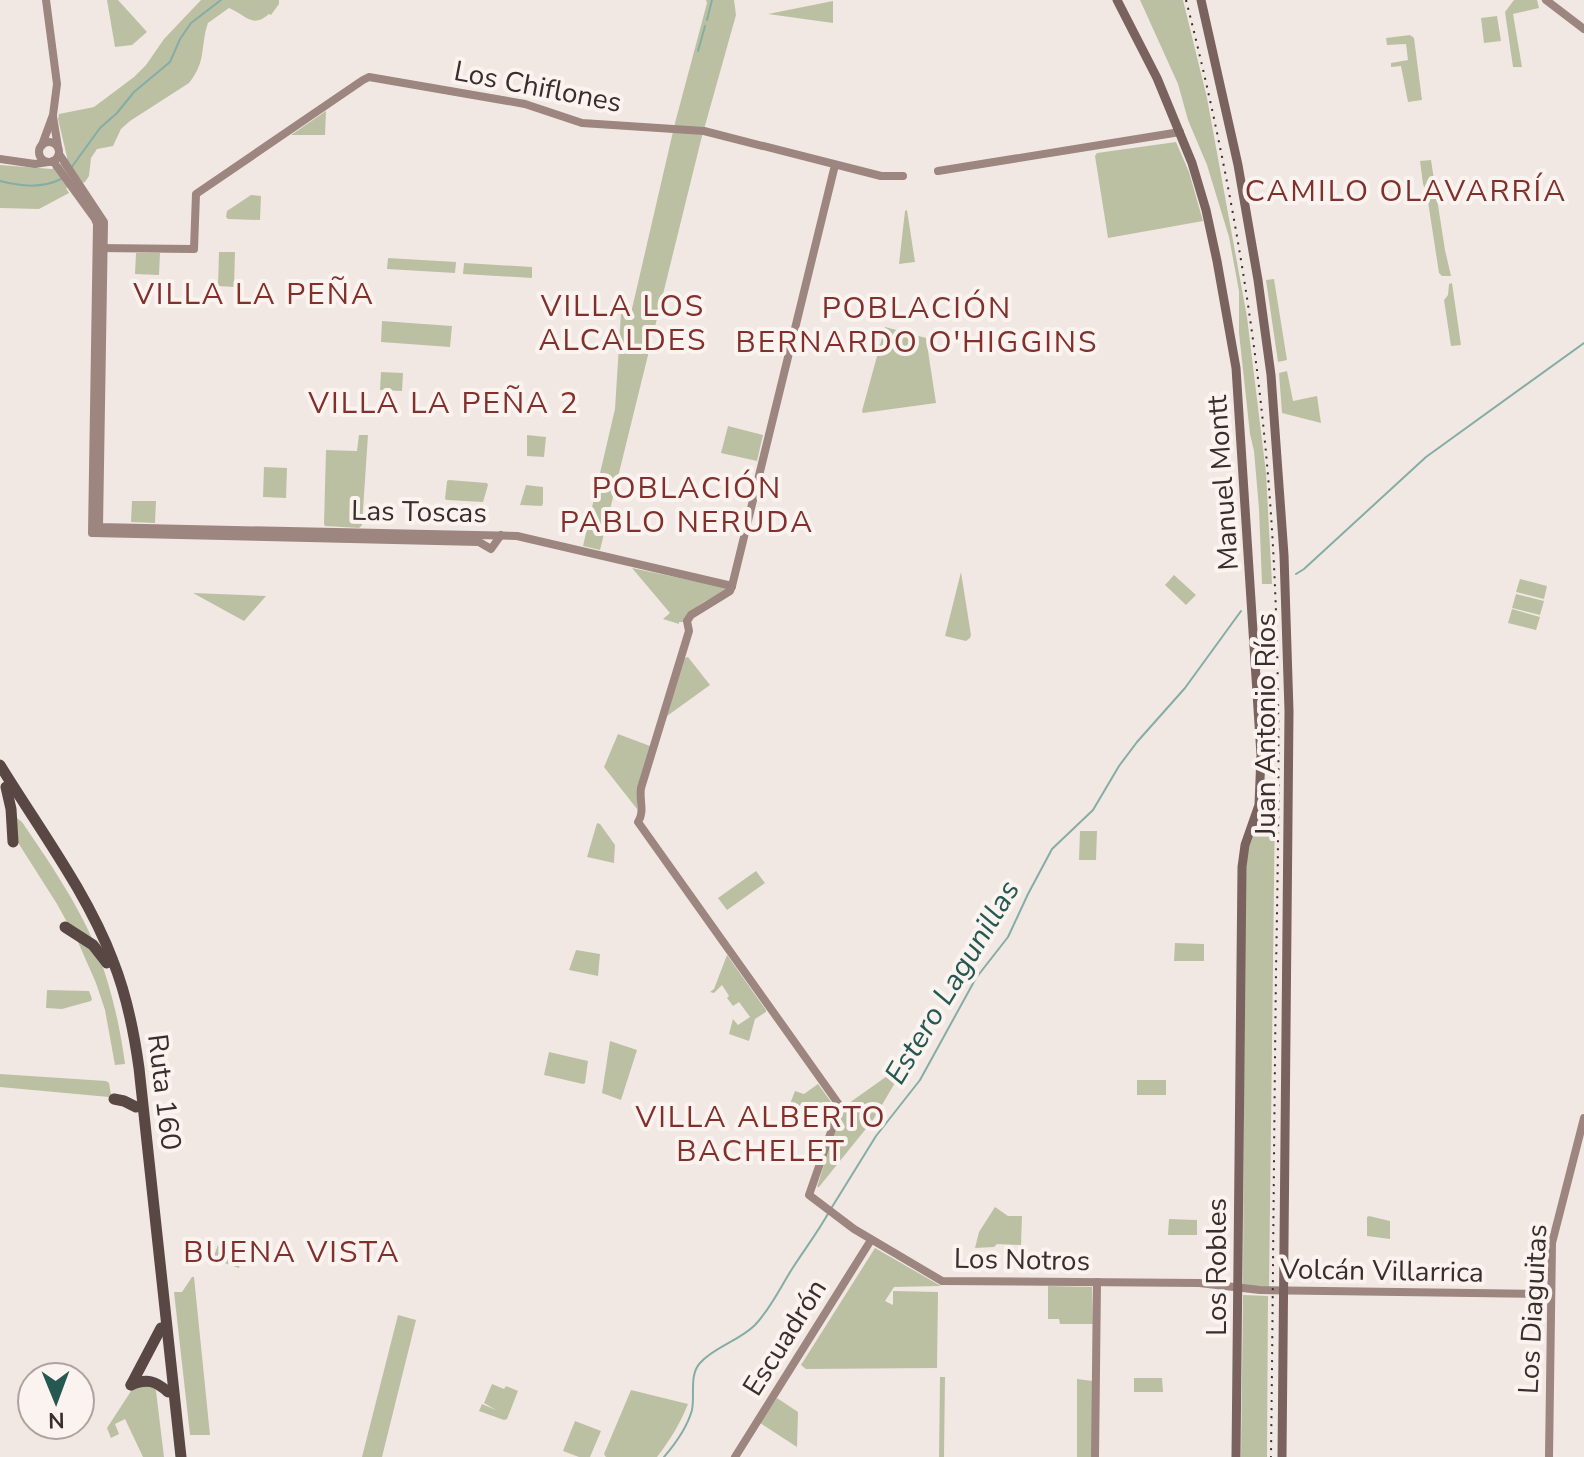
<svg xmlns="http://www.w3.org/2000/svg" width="1584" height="1457" font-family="'Nunito Sans',sans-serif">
<rect width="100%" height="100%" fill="#f2e8e3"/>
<g fill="#bcc0a3">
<path d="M 107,0 L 118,0 L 147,32 L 132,45 L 115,47 Z"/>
<path d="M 201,0 L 279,0 L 279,4 L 271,15 L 269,14 C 252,29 246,15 229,8 L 208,23 C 200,46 207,61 189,83 L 130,121 L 121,129 L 113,146 L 97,149 L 91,158 L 89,176 L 85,182 L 66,188 L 69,193 L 39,209 L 0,208 L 0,165 L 52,169 L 66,161 L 67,157 L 58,119 L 59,114 L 94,107 L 134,77 L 146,65 L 164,39 Z"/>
<path d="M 706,0 L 734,0 L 736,15 L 701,140 L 600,550 L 583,546 L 615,409 L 621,313 L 631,313 L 675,123 L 707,3 Z"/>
<path d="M 1140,0 L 1183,0 L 1207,98 L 1247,317 L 1266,473 L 1272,584 L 1262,584 L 1259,509 L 1254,451 L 1250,434 L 1239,333 L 1239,291 L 1229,237 L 1207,165 L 1188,120 L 1178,84 Z"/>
<path d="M 1514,0 L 1537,0 L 1539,8 L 1513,14 L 1522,67 L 1513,67 L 1505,12 Z"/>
<path d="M 833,1 L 833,23 L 768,14 Z"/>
<path d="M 1497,16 L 1501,41 L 1484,43 L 1481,18 Z"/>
<path d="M 1410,35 L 1414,38 L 1422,100 L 1408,102 L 1401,66 L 1391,67 L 1391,63 L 1408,60 L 1406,44 L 1387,45 L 1386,38 Z"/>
<path d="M 326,111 L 325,135 L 291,135 Z"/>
<path d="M 1176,142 L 1189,172 L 1203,221 L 1108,238 L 1095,156 L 1097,153 Z"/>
<path d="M 1431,160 L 1445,250 L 1451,276 L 1442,276 L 1439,273 L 1427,195 L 1423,184 L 1420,161 Z"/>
<path d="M 251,195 L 261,196 L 260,220 L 228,219 L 226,217 L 227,211 Z"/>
<path d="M 907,210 L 915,262 L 899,264 L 905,211 Z"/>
<path d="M 219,252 L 235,252 L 234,287 L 218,286 Z"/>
<path d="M 136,253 L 160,253 L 159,275 L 135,274 Z"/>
<path d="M 388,258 L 456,262 L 455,273 L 387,269 Z"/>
<path d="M 464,263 L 532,267 L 532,278 L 463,274 Z"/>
<path d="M 1274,279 L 1287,360 L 1278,362 L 1266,280 Z"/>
<path d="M 1452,283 L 1461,345 L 1451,346 L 1444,300 L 1448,295 L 1449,284 Z"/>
<path d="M 382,321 L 452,326 L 450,347 L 381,342 Z"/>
<path d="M 885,327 L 926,338 L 936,403 L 863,413 L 862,411 Z"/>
<path d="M 1287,371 L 1293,401 L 1317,396 L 1321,423 L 1282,413 L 1279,373 Z"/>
<path d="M 381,372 L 403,373 L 402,391 L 380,390 Z"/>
<path d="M 728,426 L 763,435 L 757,461 L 721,453 Z"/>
<path d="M 359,435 L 368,435 L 362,525 L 359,528 L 325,526 L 324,524 L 326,450 L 357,451 Z"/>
<path d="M 527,435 L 546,437 L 544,457 L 527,456 Z"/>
<path d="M 264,467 L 287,468 L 286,498 L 263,497 Z"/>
<path d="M 449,480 L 487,483 L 488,485 L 483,502 L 447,500 L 445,499 L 447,481 Z"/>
<path d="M 526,485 L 543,487 L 543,503 L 542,506 L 520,505 Z"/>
<path d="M 132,501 L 156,501 L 155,523 L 131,522 Z"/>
<path d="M 632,568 L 727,588 C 710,601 696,601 685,622 L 679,622 L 679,624 L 663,619 L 670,613 Z"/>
<path d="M 961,572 L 971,635 L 970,638 L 966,641 L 945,636 Z"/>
<path d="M 1174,575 L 1196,595 L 1186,605 L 1165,585 Z"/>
<path d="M 1520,579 L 1547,586 L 1544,599 L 1516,592 Z"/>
<path d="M 193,593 L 266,596 L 244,621 Z"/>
<path d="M 1516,594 L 1544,601 L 1540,615 L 1512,608 Z"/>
<path d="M 1512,609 L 1540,617 L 1536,630 L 1508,623 Z"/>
<path d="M 688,657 L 710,685 L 667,716 L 684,658 Z"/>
<path d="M 618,734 L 650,746 L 638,788 L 637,809 L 604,767 Z"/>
<path d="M 1275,802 L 1269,1289 L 1243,1286 L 1245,856 L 1262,804 Z"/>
<path d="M 17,818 L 22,822 C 48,860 80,907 97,950 C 111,988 120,1025 125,1064 L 115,1065 L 105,1010 L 96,983 L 78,942 L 57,904 L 17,841 Z"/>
<path d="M 597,823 L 600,824 L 615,845 L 614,863 L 587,857 Z"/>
<path d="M 1080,831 L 1097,831 L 1096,860 L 1079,860 Z"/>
<path d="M 756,871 L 765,883 L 727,910 L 718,898 Z"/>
<path d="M 1175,943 L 1204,944 L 1204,961 L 1174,961 Z"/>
<path d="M 576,950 L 600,954 L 598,976 L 569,970 Z"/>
<path d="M 727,955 L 766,1010 L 766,1012 L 755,1019 L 749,1041 L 729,1034 L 733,1019 L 738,1025 L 750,1017 L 739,1002 L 733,1006 L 727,998 L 729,996 L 722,985 L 714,993 L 710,992 L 714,989 Z"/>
<path d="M 47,990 L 89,991 L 92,999 L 91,1001 L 62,1009 L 46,1008 Z"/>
<path d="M 610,1041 L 637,1050 L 621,1100 L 602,1093 Z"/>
<path d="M 549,1052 L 588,1061 L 585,1083 L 583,1084 L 544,1075 Z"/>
<path d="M 904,1064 L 905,1066 L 873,1120 L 819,1187 L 817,1187 L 842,1108 Z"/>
<path d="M 0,1074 L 106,1081 L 109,1083 L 111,1095 L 109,1097 L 0,1087 Z"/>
<rect x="1137" y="1080" width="29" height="15"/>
<path d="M 818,1084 L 834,1106 L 830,1119 L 791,1106 L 790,1104 L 795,1091 L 804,1094 Z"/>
<path d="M 995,1207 L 1008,1216 L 1022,1216 L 1021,1245 L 997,1244 L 994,1247 L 975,1248 L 979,1232 Z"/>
<path d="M 1369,1216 L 1390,1221 L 1390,1239 L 1367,1236 L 1367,1217 Z"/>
<path d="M 1169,1219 L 1197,1220 L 1197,1235 L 1168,1235 Z"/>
<path d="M 218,1245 L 243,1253 L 239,1268 L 213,1259 Z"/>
<path d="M 875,1248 L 941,1286 L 894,1287 L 885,1301 L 893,1305 L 893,1291 L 938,1292 L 937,1368 L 806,1369 L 801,1365 Z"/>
<path d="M 192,1277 L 194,1277 L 210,1435 L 190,1435 L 174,1292 L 182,1292 Z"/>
<path d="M 1048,1286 L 1092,1287 L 1093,1324 L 1060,1324 L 1059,1319 L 1048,1319 Z"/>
<path d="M 1243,1295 L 1268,1296 L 1267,1457 L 1241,1457 Z"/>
<path d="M 398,1315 L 416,1320 L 382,1457 L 362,1457 Z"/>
<path d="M 940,1377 L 945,1377 L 944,1457 L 939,1457 Z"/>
<path d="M 1134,1378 L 1162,1378 L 1163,1392 L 1134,1392 Z"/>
<path d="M 1077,1379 L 1093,1381 L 1093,1457 L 1077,1457 Z"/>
<path d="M 492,1384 L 504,1389 L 506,1386 L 518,1391 L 507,1419 L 504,1420 L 479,1411 L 482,1404 L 496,1410 L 484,1403 Z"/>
<path d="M 135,1385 L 154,1386 L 156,1391 L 164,1457 L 143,1457 L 125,1419 L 115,1424 L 119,1434 L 111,1438 L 107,1428 Z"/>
<path d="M 631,1390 L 688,1404 C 680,1424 670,1440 657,1457 L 606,1457 L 604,1454 Z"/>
<path d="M 777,1398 L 798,1412 L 797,1447 L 760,1423 Z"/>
<path d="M 575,1421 L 601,1431 L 590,1457 L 579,1457 L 563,1451 Z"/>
</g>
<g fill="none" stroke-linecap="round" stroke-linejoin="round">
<g stroke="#84ada6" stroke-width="2">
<path d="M 707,20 L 712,0"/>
<path d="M 698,51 L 705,26"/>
<path d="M 71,168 L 100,128 L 117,113 L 134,92 L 170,62 L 180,39 L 191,23 L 221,0"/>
<path d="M 0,181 C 20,186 41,189 61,179"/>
<path d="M 1296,574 L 1304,569 L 1426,457 L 1584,343"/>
<path d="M 832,1207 L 876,1136 L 920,1080 L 976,978 L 1008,937 L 1028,894 L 1052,849 L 1093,810 L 1119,766 L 1137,742 L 1185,688 L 1241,611"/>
<path d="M 664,1457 C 676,1443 687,1428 692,1410 C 695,1395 689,1375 700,1363 C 714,1347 739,1341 755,1325 C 771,1308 780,1288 792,1269 C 804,1250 818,1232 829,1212"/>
</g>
<g stroke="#9d8580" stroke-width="8">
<path d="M 1546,0 L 1584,29"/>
<path d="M 53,117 L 58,147"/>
<circle cx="49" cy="152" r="10"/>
<path d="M 42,145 L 53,115 L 57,84 L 46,0"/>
<path d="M 59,154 L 104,222 L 99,527 L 517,536 L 732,586"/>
<path d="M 0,159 L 35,164 L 48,162"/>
<path d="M 53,161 L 95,219 L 97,224 L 92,533 L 479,542 L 491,549 L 501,535"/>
<path d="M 938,171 L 1180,132"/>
<path d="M 97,248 L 194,249 L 196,194 L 363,80 L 369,77 L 525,104 L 582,123 L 704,131 L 881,176 L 903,176"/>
<path d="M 732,586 L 730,591 L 691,615 L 687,621 L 689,631 L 641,788 C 639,800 645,812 638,822 L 840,1106 L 809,1195 L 854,1229 L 942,1281 L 1199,1283 L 1260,1290 L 1551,1294"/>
<path d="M 732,586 L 835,165"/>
<path d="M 735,1457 L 871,1240"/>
<path d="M 1095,1457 L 1097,1282"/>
<path d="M 1549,1457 L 1552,1243 L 1584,1118"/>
</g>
<g stroke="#7a635f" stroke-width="9">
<path d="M 1117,0 L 1157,78 L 1192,163 L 1206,210 L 1217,261 L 1236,368 L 1261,755 L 1259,805 L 1245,845 L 1242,867 L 1236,1457"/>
<path d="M 1201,0 L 1238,165 L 1258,280 L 1271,375 L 1284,555 L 1289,711 L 1282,1457"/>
</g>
<g stroke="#594744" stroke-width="11">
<path d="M 0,765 C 38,827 88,894 113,961 C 127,996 134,1032 139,1068 L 181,1457"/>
<path d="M 6,787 L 11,809 L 13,842"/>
<path d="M 65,927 L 93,945 L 107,963"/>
<path d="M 114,1099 L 124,1101 L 136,1107"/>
<path d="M 131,1385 L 161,1328"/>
<path d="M 131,1385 C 147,1378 156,1381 168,1392"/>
</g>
<path stroke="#392e2c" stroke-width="2" stroke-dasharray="2 6" stroke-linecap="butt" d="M 1186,0 C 1225,152 1253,307 1267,464 C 1282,633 1279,802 1276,971 C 1274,1133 1273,1295 1271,1457"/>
</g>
<g text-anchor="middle" stroke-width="8" stroke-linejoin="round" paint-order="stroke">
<g font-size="28" fill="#392e2c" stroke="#faf3ef">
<text transform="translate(538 86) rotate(11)" y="10">Los Chiflones</text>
<text transform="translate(1222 483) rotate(-94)" y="10">Manuel Montt</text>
<text transform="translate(419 511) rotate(1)" y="10">Las Toscas</text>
<text transform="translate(1265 725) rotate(-90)" y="10">Juan Antonio Ríos</text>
<text transform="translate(165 1092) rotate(83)" y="10">Ruta 160</text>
<text transform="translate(1022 1259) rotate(1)" y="10">Los Notros</text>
<text transform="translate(1216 1267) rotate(-90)" y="10">Los Robles</text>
<text transform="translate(1382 1270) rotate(1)" y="10">Volcán Villarrica</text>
<text transform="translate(1532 1309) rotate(-87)" y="10">Los Diaguitas</text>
<text transform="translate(784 1337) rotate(-58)" y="10">Escuadrón</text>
</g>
<g font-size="30" letter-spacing="2" fill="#81302c" stroke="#faf3ef">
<text x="1406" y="201">CAMILO OLAVARRÍA</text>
<text x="254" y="304">VILLA LA PEÑA</text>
<text x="623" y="316">VILLA LOS<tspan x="623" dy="34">ALCALDES</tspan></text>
<text x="917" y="318">POBLACIÓN<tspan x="917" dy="34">BERNARDO O'HIGGINS</tspan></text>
<text x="444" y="413">VILLA LA PEÑA 2</text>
<text x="687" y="498">POBLACIÓN<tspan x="687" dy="34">PABLO NERUDA</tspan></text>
<text x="761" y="1127">VILLA ALBERTO<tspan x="761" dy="34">BACHELET</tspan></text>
<text x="292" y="1262">BUENA VISTA</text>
</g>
<g font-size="30" font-style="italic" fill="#255851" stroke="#faf3ef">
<text transform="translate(952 982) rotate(-59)" y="10">Estero Lagunillas</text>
</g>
</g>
<g transform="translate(56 1401) rotate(179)"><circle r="38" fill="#faf3ef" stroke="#ada4a1" stroke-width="2"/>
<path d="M0-6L14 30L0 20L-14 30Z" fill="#255851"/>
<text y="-12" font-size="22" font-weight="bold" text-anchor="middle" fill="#392e2c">N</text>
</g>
</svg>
